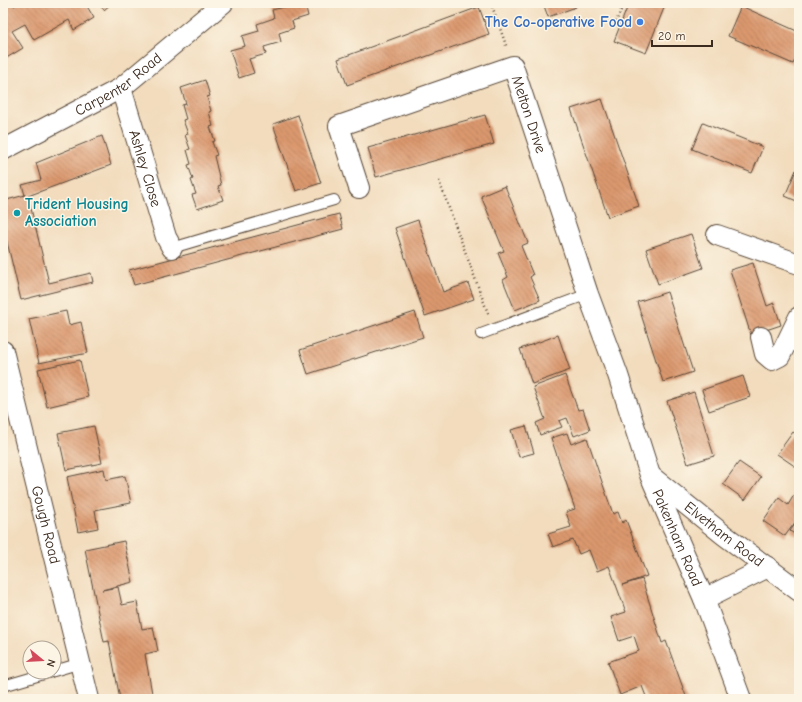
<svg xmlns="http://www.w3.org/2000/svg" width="802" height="702" font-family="'Comic Neue',sans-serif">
<defs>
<pattern id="building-back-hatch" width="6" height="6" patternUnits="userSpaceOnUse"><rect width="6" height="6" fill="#db986e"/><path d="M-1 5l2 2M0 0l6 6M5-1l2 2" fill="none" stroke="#b37c5a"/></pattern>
</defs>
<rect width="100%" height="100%" fill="#fcf5e5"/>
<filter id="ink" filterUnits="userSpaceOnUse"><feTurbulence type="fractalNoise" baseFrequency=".025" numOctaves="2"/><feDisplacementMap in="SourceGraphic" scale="8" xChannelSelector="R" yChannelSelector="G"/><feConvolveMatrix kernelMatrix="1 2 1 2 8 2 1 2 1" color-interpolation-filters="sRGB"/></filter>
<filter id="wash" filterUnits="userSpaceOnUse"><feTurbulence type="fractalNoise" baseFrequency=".012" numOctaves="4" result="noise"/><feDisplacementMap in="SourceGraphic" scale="16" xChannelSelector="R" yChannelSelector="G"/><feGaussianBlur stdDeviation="0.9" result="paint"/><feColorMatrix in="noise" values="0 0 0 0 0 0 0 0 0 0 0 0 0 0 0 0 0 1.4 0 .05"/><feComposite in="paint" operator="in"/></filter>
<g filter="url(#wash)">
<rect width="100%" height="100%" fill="#f2dcbd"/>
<g id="blocks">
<g fill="url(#building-back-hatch)">
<path d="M 3,3 L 12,3 L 14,6 L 19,3 L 85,3 L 94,18 L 74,30 L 69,20 L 34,40 L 25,24 L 12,31 L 23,48 L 3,60 L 3,13 L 5,12 Z"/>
<path d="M 99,3 L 112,3 L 104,10 Z"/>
<path d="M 287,3 L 321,3 L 306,8 L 308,16 L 292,21 L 294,28 L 279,33 L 281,42 L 264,47 L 266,54 L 249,59 L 254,73 L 239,78 L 230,50 L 245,46 L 242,36 L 259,31 L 257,24 L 274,18 L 272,10 L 288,6 Z"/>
<path d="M 543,3 L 575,3 L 576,7 L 548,17 Z"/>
<path d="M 629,3 L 666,3 L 646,53 L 614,41 Z"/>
<path d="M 741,6 L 799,32 L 799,59 L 796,58 L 793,64 L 728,36 Z"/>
<path d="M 479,7 L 489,34 L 347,85 L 338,59 Z"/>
<path d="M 205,80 L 210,96 L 207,97 L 211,111 L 209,112 L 213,126 L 210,127 L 215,141 L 212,142 L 217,155 L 214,156 L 221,185 L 218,186 L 223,200 L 197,209 L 192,195 L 196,194 L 191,180 L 193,179 L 188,165 L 191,164 L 187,150 L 190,149 L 185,135 L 188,134 L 183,120 L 186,119 L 182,105 L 186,104 L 181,88 Z"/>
<path d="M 602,99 L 639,206 L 608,217 L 571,109 Z"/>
<path d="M 298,115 L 321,183 L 296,191 L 273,124 Z"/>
<path d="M 485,115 L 494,144 L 376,177 L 368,148 Z"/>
<path d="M 703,123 L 763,147 L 752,173 L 692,149 Z"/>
<path d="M 102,136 L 111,165 L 28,196 L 49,283 L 91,273 L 93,282 L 21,300 L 3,225 L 3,201 L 25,195 L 22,185 L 41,180 L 36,163 Z"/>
<path d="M 796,170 L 799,172 L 799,202 L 785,196 Z"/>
<path d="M 505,186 L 528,243 L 521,246 L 533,275 L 530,277 L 540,300 L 515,310 L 503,280 L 508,277 L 498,253 L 504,251 L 481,196 Z"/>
<path d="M 339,214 L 343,229 L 134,285 L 129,270 Z"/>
<path d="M 418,220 L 443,292 L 468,283 L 474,299 L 425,316 L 395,228 Z"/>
<path d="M 691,234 L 703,268 L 658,284 L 646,249 Z"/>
<path d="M 753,263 L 767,306 L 774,303 L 781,325 L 751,335 L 730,270 Z"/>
<path d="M 667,292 L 693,372 L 663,382 L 637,302 Z"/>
<path d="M 66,311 L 69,325 L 81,322 L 88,353 L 39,363 L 29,319 Z"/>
<path d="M 415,312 L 423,337 L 308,374 L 300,350 Z"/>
<path d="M 558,335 L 570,370 L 532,384 L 520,349 Z"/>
<path d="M 80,360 L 88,397 L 47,407 L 38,369 Z"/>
<path d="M 565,375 L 578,410 L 583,409 L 590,430 L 574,436 L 567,418 L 559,421 L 562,427 L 540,435 L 536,423 L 545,419 L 533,387 Z"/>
<path d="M 743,376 L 750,397 L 709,411 L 702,390 Z"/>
<path d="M 694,392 L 714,456 L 688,464 L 667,401 Z"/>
<path d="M 94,426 L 102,463 L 66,470 L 58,433 Z"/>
<path d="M 526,426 L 534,453 L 519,457 L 511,430 Z"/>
<path d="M 793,432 L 799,436 L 799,469 L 777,454 Z"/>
<path d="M 567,433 L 571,444 L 587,438 L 613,514 L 618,512 L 622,523 L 626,520 L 647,576 L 622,585 L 642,579 L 662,643 L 666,641 L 687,699 L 647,699 L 642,686 L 620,695 L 608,662 L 639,651 L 634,636 L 619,641 L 611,617 L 626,612 L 609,566 L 597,571 L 589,550 L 579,554 L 573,540 L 553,547 L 548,534 L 571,527 L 566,512 L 575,509 L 551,438 Z"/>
<path d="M 739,462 L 761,477 L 745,500 L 723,484 Z"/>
<path d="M 104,469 L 106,480 L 125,476 L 131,503 L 95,510 L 98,528 L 78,532 L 67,477 Z"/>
<path d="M 794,495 L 799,499 L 799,517 L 785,536 L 763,521 L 779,498 L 788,505 Z"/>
<path d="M 799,519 L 799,537 L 790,531 Z"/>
<path d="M 124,541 L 133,582 L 102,590 L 118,587 L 122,605 L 137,602 L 142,629 L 153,627 L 158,651 L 145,654 L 153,699 L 120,699 L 109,641 L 104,642 L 85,549 Z"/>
</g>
</g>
</g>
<g filter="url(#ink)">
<use href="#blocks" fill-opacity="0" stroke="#564536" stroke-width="1"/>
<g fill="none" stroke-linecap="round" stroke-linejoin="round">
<g stroke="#564536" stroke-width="12">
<g id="service">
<path d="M 172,248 L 334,200"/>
<path d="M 481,334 L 588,294"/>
<path d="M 54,671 L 81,663"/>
<path d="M 3,686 L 51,672"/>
</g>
</g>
<g stroke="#564536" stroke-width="22">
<g id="minor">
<path id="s1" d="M 121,88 L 166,237 L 172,248"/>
<path id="s2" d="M 3,150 L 121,88 L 223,3"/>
<path id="s3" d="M 359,188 L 339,126 L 513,66 L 588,294 L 618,375 L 650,475 L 704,599 L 741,699"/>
<path d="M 717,235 L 799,264"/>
<path d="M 761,337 L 765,354 L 772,360 L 780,356 L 799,317"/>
<path id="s4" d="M 3,351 L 89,699"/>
<path id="s5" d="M 652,477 L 724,535 L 799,591"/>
<path d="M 704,599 L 768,567"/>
</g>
</g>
<g stroke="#564536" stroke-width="2.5" stroke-dasharray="1 3" stroke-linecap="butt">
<path d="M 491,3 L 507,48"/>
<path d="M 616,22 L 624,3"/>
<path d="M 439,181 L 489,316"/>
</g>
<use href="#service" stroke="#fff" stroke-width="10"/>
<use href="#minor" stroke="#fff" stroke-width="20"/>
</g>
</g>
<circle fill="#3f7fe0" stroke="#fcf5e5" stroke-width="1.5" cx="640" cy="22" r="4"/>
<circle fill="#0f9aa8" stroke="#fcf5e5" stroke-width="1.5" cx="17" cy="213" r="4"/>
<g text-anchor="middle" stroke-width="3" stroke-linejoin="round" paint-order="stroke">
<g font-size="15" font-weight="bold" fill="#366cbe" stroke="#fcf5e5" text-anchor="end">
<text x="632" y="27">The Co-operative Food</text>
</g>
<g font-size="15" fill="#3b2a1e" stroke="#fcf5e5">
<text dy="5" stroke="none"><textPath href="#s2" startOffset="133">Carpenter Road</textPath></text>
<text dy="5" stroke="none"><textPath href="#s3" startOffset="300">Melton Drive</textPath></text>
<text dy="5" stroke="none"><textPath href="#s1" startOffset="84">Ashley Close</textPath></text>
<text dy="5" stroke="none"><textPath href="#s4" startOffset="179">Gough Road</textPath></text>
<text dy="5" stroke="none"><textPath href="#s5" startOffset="92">Elvetham Road</textPath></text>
<text dy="5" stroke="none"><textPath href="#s3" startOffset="749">Pakenham Road</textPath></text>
</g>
<g font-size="15" font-weight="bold" fill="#0d838f" stroke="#fcf5e5" text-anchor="start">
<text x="25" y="209">Trident Housing<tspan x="25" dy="17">Association</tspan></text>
</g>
</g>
<rect width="802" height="702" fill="none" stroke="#fcf5e5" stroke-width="16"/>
<g transform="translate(42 660) rotate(108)"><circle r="19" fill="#fcf5e5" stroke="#afa495"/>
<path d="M0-3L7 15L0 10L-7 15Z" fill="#d1495b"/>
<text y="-6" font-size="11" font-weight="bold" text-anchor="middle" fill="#3b2a1e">N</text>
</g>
<path d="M652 40v6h60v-6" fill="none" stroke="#3b2a1e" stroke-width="2"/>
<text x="658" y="40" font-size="12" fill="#3b2a1e" stroke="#fcf5e5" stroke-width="3" paint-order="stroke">20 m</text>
</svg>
